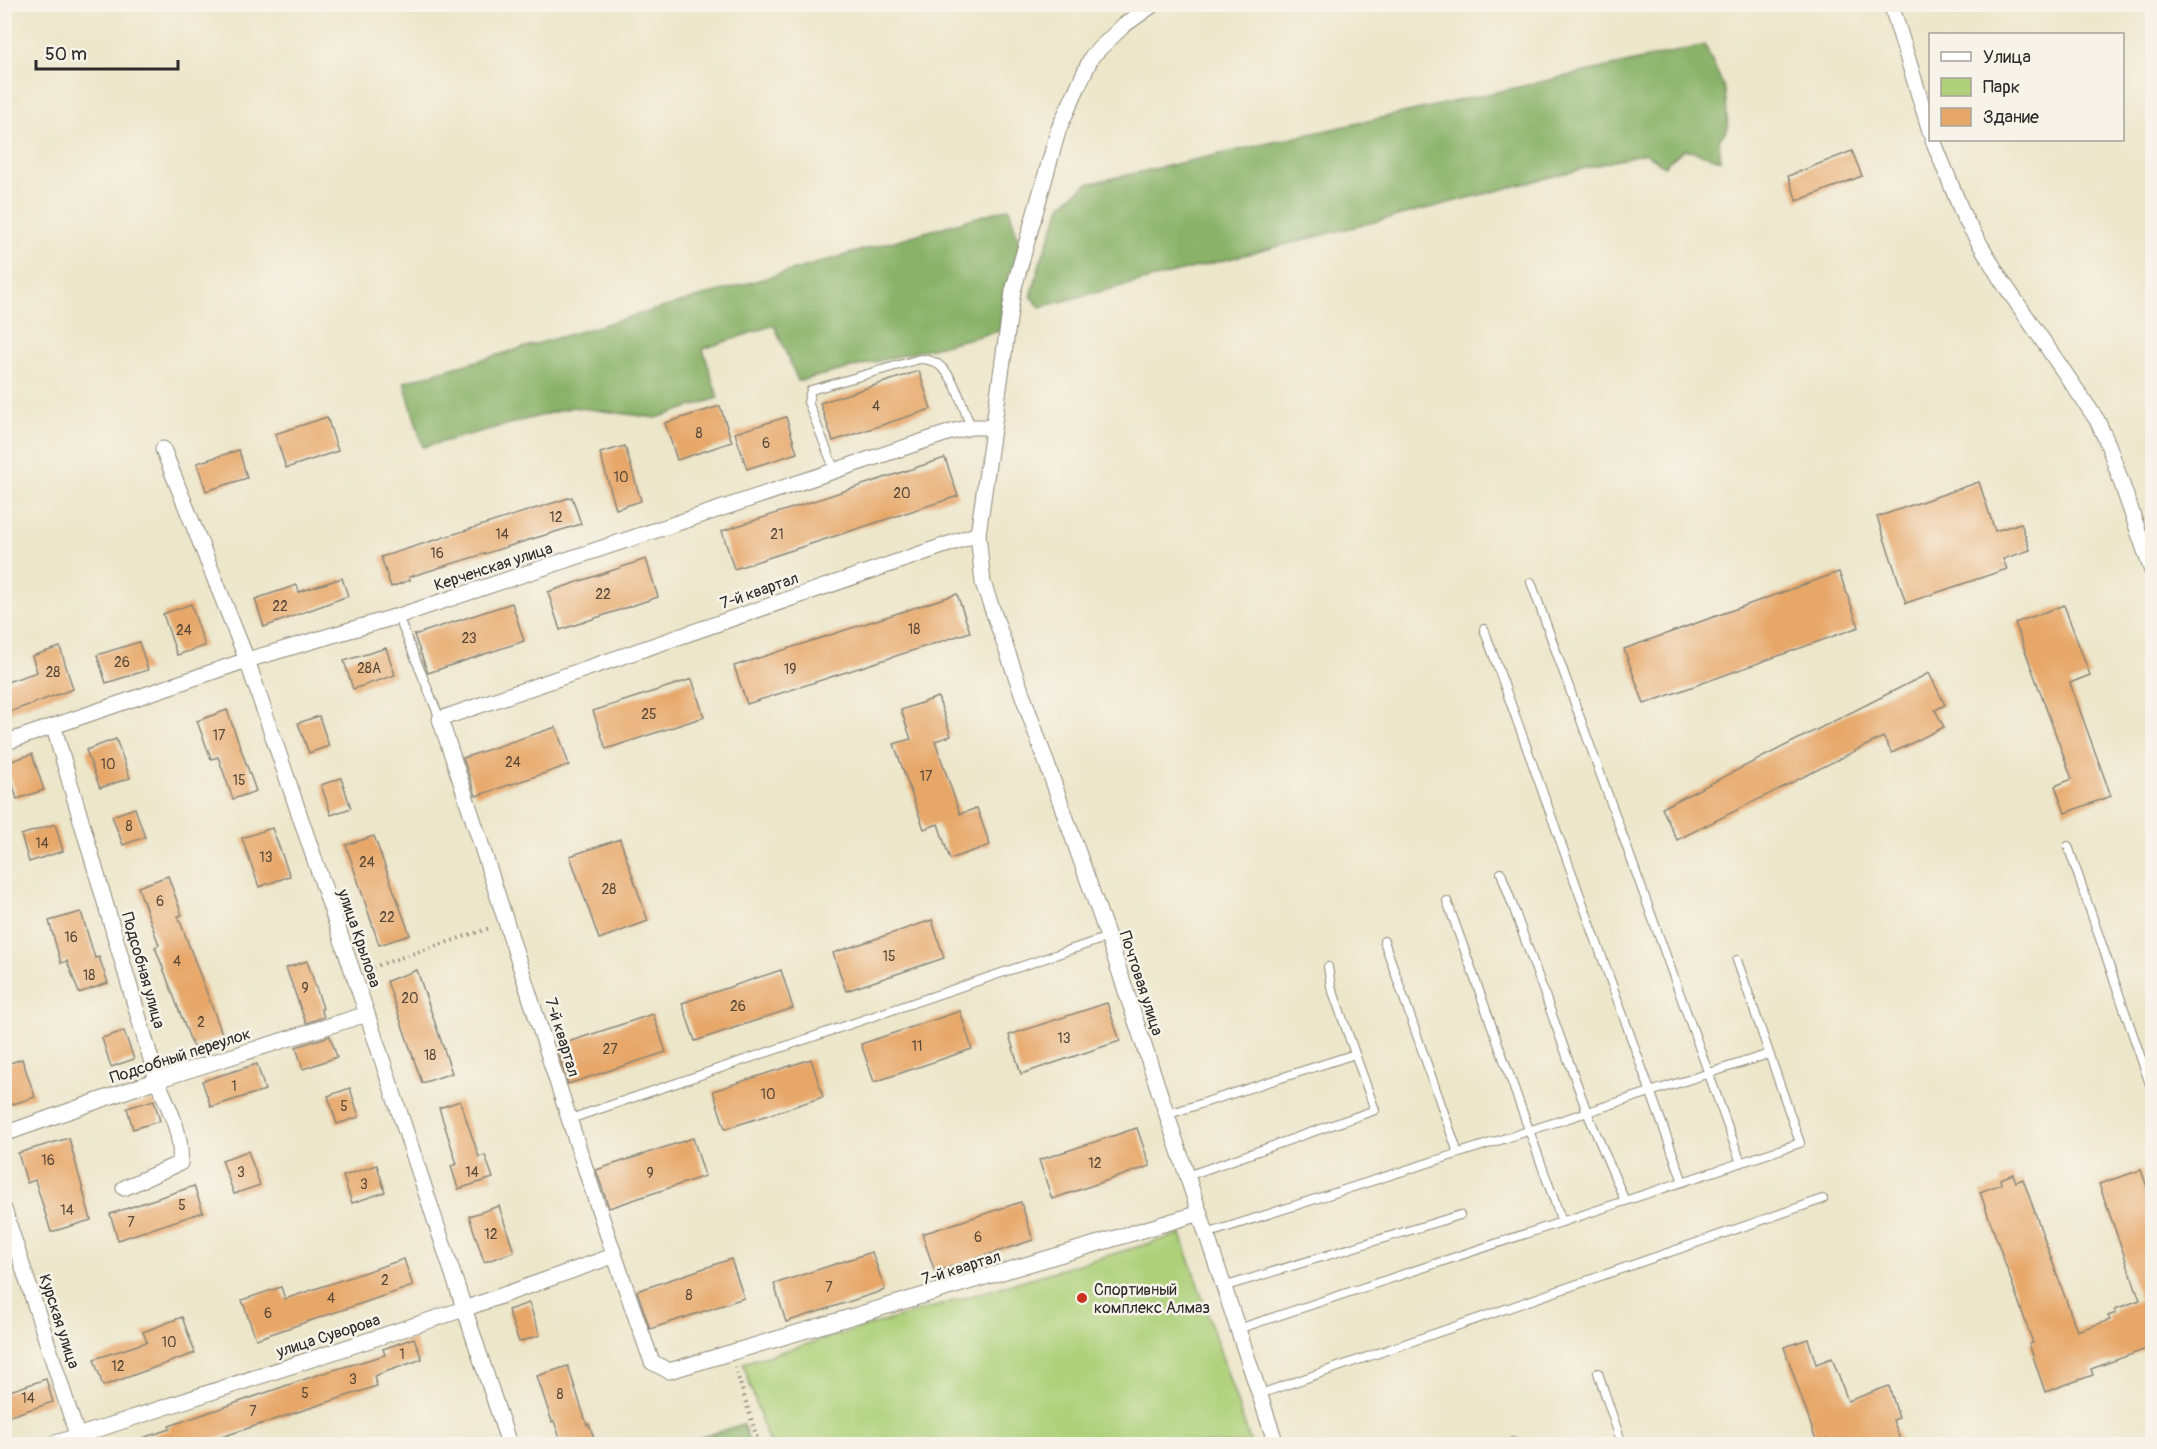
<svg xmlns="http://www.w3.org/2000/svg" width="2157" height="1449" font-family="Pangolin,sans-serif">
<rect width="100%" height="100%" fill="#f7f3e8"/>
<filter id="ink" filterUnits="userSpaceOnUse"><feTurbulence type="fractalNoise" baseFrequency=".0167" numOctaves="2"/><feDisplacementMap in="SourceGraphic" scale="12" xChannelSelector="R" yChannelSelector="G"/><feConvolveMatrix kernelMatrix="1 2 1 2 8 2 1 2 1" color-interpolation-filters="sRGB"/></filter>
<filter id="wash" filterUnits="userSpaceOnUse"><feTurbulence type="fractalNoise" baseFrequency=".008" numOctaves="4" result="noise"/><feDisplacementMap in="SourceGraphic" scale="24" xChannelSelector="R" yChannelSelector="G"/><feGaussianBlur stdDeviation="1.35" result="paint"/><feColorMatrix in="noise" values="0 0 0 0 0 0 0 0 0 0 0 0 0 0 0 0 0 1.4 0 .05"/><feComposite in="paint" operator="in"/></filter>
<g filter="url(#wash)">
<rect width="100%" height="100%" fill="#ece6ca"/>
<path fill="#add079" stroke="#6c7e52" stroke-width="1.5" d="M 1181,1234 L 1251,1444 L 769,1444 L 743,1363 Z"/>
<g fill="#8ab269" stroke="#5a6e4a" stroke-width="1.5">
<path d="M 1705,45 L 1725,90 L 1728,128 L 1719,140 L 1721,160 L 1684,149 L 1664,166 L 1645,153 L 1040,307 L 1031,297 L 1040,263 L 1062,204 L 1087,184 Z"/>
<path d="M 1009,208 L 1020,246 L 1003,294 L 1000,331 L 798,381 L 774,325 L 703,349 L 718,398 L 656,418 L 573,407 L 423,447 L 404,382 Z"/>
<path d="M 743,1424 L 750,1444 L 681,1444 Z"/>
</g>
<g id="blocks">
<g fill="#e7a769">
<path d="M 1852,151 L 1862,176 L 1797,201 L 1788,176 Z"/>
<path d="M 919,371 L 931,409 L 833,441 L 820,403 Z"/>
<path d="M 720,406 L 732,442 L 677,460 L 665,423 Z"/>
<path d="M 327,417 L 338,451 L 286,468 L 275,434 Z"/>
<path d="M 786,417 L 797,453 L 747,469 L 735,433 Z"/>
<path d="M 625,446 L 641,501 L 616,509 L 600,453 Z"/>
<path d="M 239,450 L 247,478 L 206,491 L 197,463 Z"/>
<path d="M 945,458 L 958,496 L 734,569 L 722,531 Z"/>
<path d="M 1979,482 L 1995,531 L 2021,523 L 2030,550 L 2003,559 L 2007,569 L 1906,603 L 1877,517 Z"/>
<path d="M 572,497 L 581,524 L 409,577 L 410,580 L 391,587 L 381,557 Z"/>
<path d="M 646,559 L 658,597 L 560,630 L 548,592 Z"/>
<path d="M 1839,572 L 1859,627 L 1644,704 L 1624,649 Z"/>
<path d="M 342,578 L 348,596 L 264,627 L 255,599 L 297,585 L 299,592 Z"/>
<path d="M 957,594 L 970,632 L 747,704 L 734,666 Z"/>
<path d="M 512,603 L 524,641 L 428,673 L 414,635 Z"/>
<path d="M 191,604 L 205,646 L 177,655 L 163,614 Z"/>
<path d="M 2064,605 L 2090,675 L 2070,683 L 2111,796 L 2065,813 L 2055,786 L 2072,779 L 2015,623 Z"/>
<path d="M 139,642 L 148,670 L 106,683 L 97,655 Z"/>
<path d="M 60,647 L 73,689 L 4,714 L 4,683 L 37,672 L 32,656 Z"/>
<path d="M 386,648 L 395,675 L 353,689 L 344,661 Z"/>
<path d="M 1929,673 L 1945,705 L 1935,710 L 1944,727 L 1892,753 L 1883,737 L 1677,840 L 1662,808 Z"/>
<path d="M 692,679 L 704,717 L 606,749 L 593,711 Z"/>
<path d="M 938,697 L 951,736 L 935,741 L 960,814 L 977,808 L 990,845 L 950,859 L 938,824 L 924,829 L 894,744 L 911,739 L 901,710 Z"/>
<path d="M 227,710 L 256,791 L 233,799 L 218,757 L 211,759 L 197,721 Z"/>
<path d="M 319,716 L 329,746 L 309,753 L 298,723 Z"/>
<path d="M 556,727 L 569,765 L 476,796 L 463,758 Z"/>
<path d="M 116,739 L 130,778 L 100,788 L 86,750 Z"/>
<path d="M 32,754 L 44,790 L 17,799 L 6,763 Z"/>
<path d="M 341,778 L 351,808 L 331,815 L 321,785 Z"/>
<path d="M 135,808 L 145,837 L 123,845 L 112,816 Z"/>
<path d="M 55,824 L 63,851 L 29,862 L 21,835 Z"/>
<path d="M 272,828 L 290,876 L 259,887 L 242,838 Z"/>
<path d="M 374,836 L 410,935 L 379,945 L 346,845 Z"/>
<path d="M 620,839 L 648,921 L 599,939 L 570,856 Z"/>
<path d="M 168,876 L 182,915 L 178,916 L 223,1036 L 193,1047 L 155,947 L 159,945 L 138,887 Z"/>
<path d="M 81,912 L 95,958 L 99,957 L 108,983 L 79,993 L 67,961 L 61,963 L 49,921 Z"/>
<path d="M 932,920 L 944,958 L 846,991 L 833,953 Z"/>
<path d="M 307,961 L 323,1008 L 321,1009 L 324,1017 L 306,1023 L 286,968 Z"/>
<path d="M 417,970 L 452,1073 L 422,1083 L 387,981 Z"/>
<path d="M 781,970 L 793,1008 L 695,1041 L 682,1003 Z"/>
<path d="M 1107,1003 L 1120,1041 L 1021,1074 L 1009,1035 Z"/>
<path d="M 960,1011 L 972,1049 L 874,1082 L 861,1044 Z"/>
<path d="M 653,1014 L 666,1052 L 568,1084 L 556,1046 Z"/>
<path d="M 124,1031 L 134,1059 L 111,1067 L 102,1038 Z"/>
<path d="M 330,1036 L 337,1057 L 303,1069 L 296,1047 Z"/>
<path d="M 22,1059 L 35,1097 L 4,1107 L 4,1065 Z"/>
<path d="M 811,1059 L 823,1097 L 725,1129 L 713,1091 Z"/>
<path d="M 257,1064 L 265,1090 L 211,1107 L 202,1081 Z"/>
<path d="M 350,1088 L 359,1117 L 337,1124 L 328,1096 Z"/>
<path d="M 154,1100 L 160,1121 L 133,1129 L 127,1108 Z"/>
<path d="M 460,1101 L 479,1157 L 485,1155 L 493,1178 L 458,1189 L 451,1166 L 457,1164 L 439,1108 Z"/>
<path d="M 1137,1128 L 1150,1166 L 1052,1199 L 1039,1160 Z"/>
<path d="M 69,1138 L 91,1220 L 51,1232 L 35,1180 L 27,1183 L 18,1153 Z"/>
<path d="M 693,1138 L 705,1176 L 609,1208 L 596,1170 Z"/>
<path d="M 248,1151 L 260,1185 L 234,1194 L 222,1160 Z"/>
<path d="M 377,1165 L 385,1192 L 352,1203 L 343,1176 Z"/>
<path d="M 2141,1170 L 2152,1201 L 2152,1347 L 2091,1369 L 2093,1375 L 2045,1392 L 2029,1344 L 2033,1343 L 1980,1192 L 2001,1184 L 2000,1179 L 2013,1174 L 2016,1182 L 2023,1179 L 2077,1331 L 2110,1320 L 2108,1316 L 2116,1313 L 2115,1309 L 2140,1300 L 2099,1184 Z"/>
<path d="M 194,1186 L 203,1212 L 118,1240 L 110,1214 Z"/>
<path d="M 1021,1202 L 1033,1240 L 935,1272 L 922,1234 Z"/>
<path d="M 499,1206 L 514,1252 L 484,1262 L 469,1216 Z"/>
<path d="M 872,1252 L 885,1290 L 786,1322 L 774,1284 Z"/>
<path d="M 404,1259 L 413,1286 L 256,1339 L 242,1300 L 281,1287 L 285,1299 Z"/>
<path d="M 731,1259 L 744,1298 L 650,1329 L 637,1291 Z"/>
<path d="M 529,1303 L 540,1335 L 519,1342 L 508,1310 Z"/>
<path d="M 182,1317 L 195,1353 L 103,1386 L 94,1359 L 147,1342 L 143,1332 Z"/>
<path d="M 414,1338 L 422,1359 L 374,1376 L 377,1386 L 200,1444 L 133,1444 L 133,1441 L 170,1429 L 169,1426 L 320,1374 L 385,1355 L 383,1349 Z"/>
<path d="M 1808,1339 L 1816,1364 L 1832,1358 L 1848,1401 L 1889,1386 L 1899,1418 L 1893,1420 L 1902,1444 L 1829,1444 L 1827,1439 L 1817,1443 L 1784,1347 Z"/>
<path d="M 568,1366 L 587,1425 L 589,1424 L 596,1444 L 562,1444 L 554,1421 L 552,1422 L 537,1376 Z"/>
<path d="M 46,1379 L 53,1402 L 4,1418 L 4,1393 Z"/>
</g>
</g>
</g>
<g filter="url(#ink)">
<use href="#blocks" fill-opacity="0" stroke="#8c887a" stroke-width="1.5"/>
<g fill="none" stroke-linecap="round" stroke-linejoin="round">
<g stroke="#8c887a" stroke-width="10">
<g id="service">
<path d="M 835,471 L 808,402 L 811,390 L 920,359 C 953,359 960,402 971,427"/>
<path d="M 1531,582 L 1741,1163"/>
<path d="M 398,616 L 440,719"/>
<path d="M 1484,629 L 1683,1182"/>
<path d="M 2068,846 L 2152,1090"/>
<path d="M 1501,873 L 1587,1112 L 1625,1201"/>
<path d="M 1447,901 L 1562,1222"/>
<path d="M 1384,941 L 1458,1153"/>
<path d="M 1166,1115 L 1355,1054"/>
<path d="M 570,1119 L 1108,937"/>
<path d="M 1187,1176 L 1375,1110 L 1331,986 L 1328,967"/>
<path d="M 1206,1234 L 1769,1054"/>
<path d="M 1223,1287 L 1460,1215"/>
<path d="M 1238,1329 L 1800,1143 L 1737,960"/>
<path d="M 1598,1373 L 1622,1444"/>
<path d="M 1260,1394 L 1823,1199"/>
<path d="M 1508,1444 L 1513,1442"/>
</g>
</g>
<g stroke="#8c887a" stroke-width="17">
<g id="minor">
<path d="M 1154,4 L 1123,26 L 1092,56 L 1059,128 L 1013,291 L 978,534 L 983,583 L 1108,937 L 1276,1444"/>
<path d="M 1891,4 L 1930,131"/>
<path d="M 1933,140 L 1964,217 L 2000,278 L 2097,420 L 2108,444 L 2152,571"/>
<path d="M 163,449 L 247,660 L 367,1014 L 509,1444"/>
<path d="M 978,534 L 440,719 C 512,933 575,1150 652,1362 L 669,1371 L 1200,1213"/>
<path d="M 54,728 L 157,1080 C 168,1106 183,1134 180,1163 L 124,1188"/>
<path d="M 4,743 L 247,660 L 398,616 L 951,432 L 971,427 L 993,427"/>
<path d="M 4,1134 L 157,1080 L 367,1014"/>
<path d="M 4,1209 L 80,1444"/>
<path d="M 53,1444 L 464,1309 L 613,1256"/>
</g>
</g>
<g stroke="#8c887a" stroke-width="4" stroke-dasharray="1.5 4.5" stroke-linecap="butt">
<path d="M 367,969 L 490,928"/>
<path d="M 735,1367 L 759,1444"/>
</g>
<use href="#service" stroke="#fff" stroke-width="8"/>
<use href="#minor" stroke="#fff" stroke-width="15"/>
</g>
</g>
<circle fill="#c8321e" stroke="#f7f3e8" stroke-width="2" cx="1082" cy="1298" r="6"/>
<g text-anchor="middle" stroke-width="5" stroke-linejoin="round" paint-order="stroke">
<g font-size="14" fill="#5a4a3a">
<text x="876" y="411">4</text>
<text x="699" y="438">8</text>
<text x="766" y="448">6</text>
<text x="621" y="482">10</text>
<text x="902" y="498">20</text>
<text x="556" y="522">12</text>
<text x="502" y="539">14</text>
<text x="777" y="539">21</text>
<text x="437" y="558">16</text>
<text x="603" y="599">22</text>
<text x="280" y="611">22</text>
<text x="914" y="634">18</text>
<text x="184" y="635">24</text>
<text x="469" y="643">23</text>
<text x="122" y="667">26</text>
<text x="369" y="673">28А</text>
<text x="790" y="674">19</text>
<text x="53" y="677">28</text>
<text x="649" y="719">25</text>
<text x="219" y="740">17</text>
<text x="513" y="767">24</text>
<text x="108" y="769">10</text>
<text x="926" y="781">17</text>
<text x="239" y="785">15</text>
<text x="129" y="831">8</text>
<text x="42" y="848">14</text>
<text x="266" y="862">13</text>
<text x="367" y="867">24</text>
<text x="609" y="894">28</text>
<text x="160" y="906">6</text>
<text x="387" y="922">22</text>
<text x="71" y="942">16</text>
<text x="889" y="961">15</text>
<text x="177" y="966">4</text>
<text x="89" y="980">18</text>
<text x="305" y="993">9</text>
<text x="410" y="1003">20</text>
<text x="738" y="1011">26</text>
<text x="201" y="1027">2</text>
<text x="1064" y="1043">13</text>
<text x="917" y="1051">11</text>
<text x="610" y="1054">27</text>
<text x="430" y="1060">18</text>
<text x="234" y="1091">1</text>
<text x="768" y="1099">10</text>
<text x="344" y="1111">5</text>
<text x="48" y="1165">16</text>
<text x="1095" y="1168">12</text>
<text x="241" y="1177">3</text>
<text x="472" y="1177">14</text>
<text x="650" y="1178">9</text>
<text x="364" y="1189">3</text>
<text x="182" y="1210">5</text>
<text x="67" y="1215">14</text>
<text x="131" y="1227">7</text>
<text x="491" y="1239">12</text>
<text x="978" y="1242">6</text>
<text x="385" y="1285">2</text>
<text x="829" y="1292">7</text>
<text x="689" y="1300">8</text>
<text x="331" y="1303">4</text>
<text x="268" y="1318">6</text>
<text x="169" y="1347">10</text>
<text x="402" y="1359">1</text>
<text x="118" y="1371">12</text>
<text x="353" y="1384">3</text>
<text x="305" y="1398">5</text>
<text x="560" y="1399">8</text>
<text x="28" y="1403">14</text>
<text x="253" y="1416">7</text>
</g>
<g font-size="16" fill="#2b2b2b" stroke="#f7f3e8">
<text transform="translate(493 566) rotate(-18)" y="6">Керченская улица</text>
<text transform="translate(759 590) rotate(-19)" y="6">7-й квартал</text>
<text transform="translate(360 938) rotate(71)" y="6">улица Крылова</text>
<text transform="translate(144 970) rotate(74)" y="6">Подсобная улица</text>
<text transform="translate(1142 983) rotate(72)" y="6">Почтовая улица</text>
<text transform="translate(563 1037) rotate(73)" y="6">7-й квартал</text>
<text transform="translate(180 1055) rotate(-18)" y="6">Подсобный переулок</text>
<text transform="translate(961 1267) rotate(-17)" y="6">7-й квартал</text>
<text transform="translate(60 1321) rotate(72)" y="6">Курская улица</text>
<text transform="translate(328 1335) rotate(-18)" y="6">улица Суворова</text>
</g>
<g font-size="16" fill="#2b2b2b" stroke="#f7f3e8" text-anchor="start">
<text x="1094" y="1295">Спортивный<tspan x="1094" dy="18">комплекс Алмаз</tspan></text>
</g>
</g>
<rect width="2157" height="1449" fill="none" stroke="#f7f3e8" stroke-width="24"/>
<rect x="1929" y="33" width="195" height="108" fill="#f7f3e8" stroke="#a5a39c" stroke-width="1.5"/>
<rect x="1941" y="52" width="30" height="9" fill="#ffffff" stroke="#a5a39c" stroke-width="1.5"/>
<text x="1983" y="63" font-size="18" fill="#2b2b2b">Улица</text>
<rect x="1941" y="78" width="30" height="18" fill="#add079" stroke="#a5a39c" stroke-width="1.5"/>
<text x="1983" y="93" font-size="18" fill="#2b2b2b">Парк</text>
<rect x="1941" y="108" width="30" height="18" fill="#e7a769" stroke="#a5a39c" stroke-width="1.5"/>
<text x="1983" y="123" font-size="18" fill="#2b2b2b">Здание</text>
<path d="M36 60v9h142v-9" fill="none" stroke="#2b2b2b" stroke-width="3"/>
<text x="45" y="60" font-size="18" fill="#2b2b2b" stroke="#f7f3e8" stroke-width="4.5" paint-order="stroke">50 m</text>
</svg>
